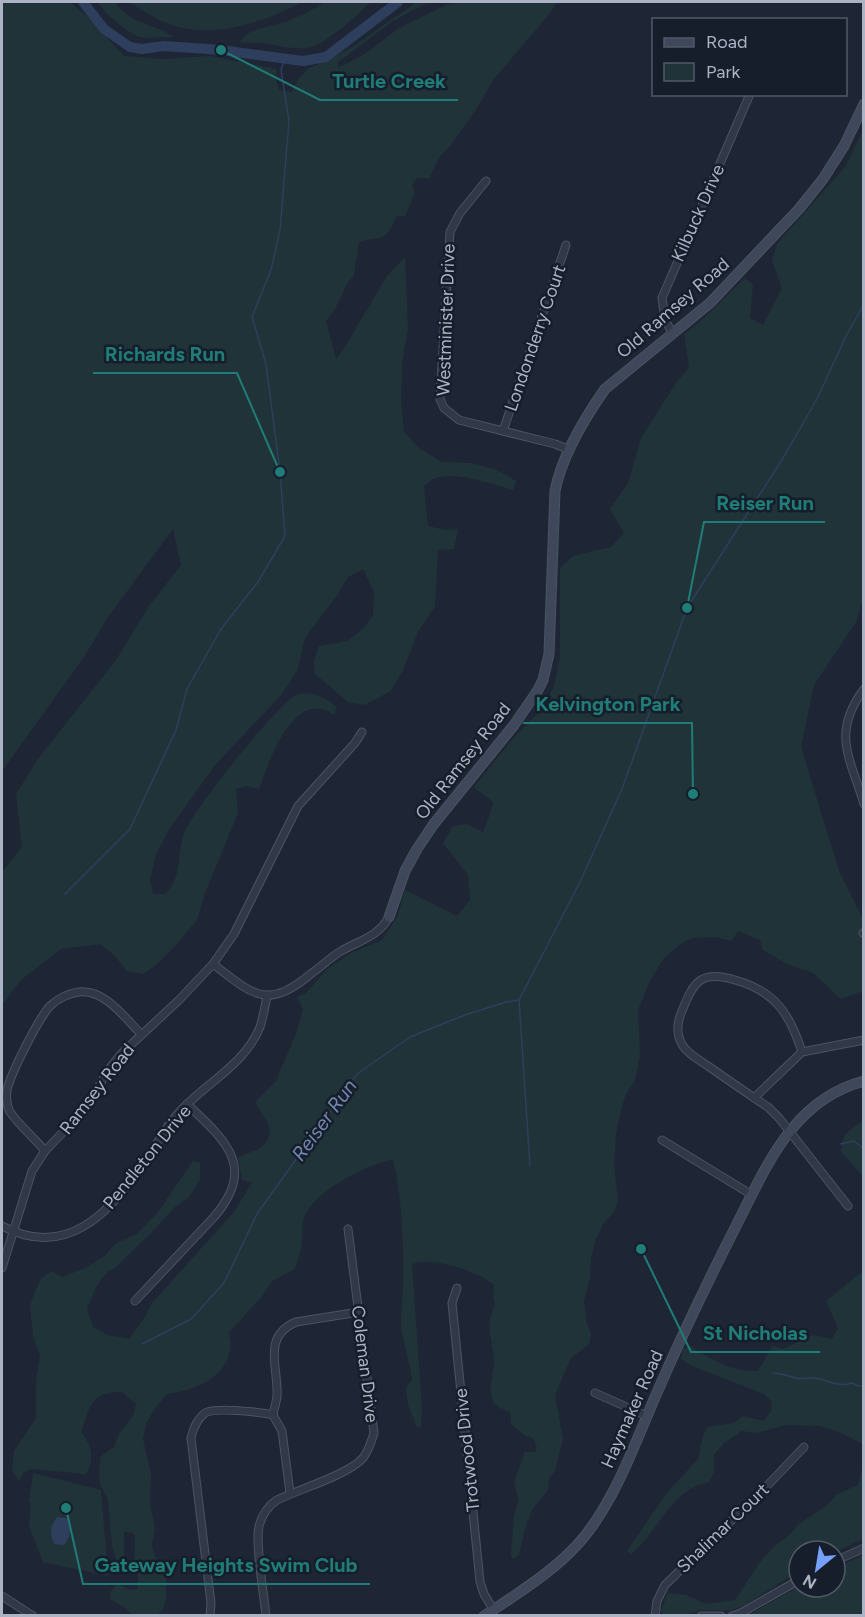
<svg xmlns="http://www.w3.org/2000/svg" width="865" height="1617" font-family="Figtree,sans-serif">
<rect width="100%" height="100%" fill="#1e2636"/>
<g fill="#203338">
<path d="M 2,2 L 70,2 L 89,18 L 124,56 L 163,59 L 210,56 L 276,69 L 276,80 L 279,90 L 292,92 L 299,78 L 309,68 L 329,60 L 352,47 L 417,2 L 429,2 L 393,21 L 338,62 L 338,68 L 365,54 L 399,28 L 446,5 L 463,2 L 557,2 L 550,13 L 494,79 L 475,111 L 450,146 L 440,156 L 429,178 L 417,178 L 412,186 L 415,193 L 405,216 L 397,216 C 383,245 385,234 359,242 L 354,275 L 347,284 L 335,309 L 326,321 L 336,359 L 343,350 L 387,276 L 405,257 L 408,329 L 402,363 L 401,400 L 404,432 L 419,448 L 442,462 L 471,463 L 497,470 L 516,481 L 513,490 C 493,484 457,471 436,478 C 432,479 428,483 424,486 L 428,526 L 445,530 L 458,529 L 454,549 L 438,550 L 435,606 L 418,632 L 402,672 L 391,691 L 364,705 L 348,702 L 315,674 L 314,661 L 319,646 L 347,641 L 364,628 L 373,615 L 374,592 L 363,569 L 348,577 L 336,597 L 312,628 L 304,641 L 298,669 L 282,694 L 216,764 L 170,828 L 156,854 L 150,880 L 153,894 L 166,894 C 184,872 176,857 184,833 C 191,813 281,699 298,694 C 313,691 324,698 336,706 L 335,715 C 331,713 327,710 322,709 C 288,702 268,765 259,789 L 247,786 L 236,789 L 238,813 L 205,893 L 197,920 L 176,945 L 155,966 L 143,974 L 127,971 L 114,955 L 100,944 L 61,949 L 21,980 L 2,1005 L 2,872 L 22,847 L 16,794 L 38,759 L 116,660 L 149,606 L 181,565 L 173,529 L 108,617 L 86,654 L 2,771 Z"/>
<path d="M 98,2 L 115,2 C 134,27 152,22 174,37 L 144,38 L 136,36 L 121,26 L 104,11 Z"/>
<path d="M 128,2 L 302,2 C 266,22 210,40 169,24 C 155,19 141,9 128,2 Z"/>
<path d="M 325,2 L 371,2 C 357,15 325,46 306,48 C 291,49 278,46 264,43 C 256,42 248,44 240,42 C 249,27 268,28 282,23 C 293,20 316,8 325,2 Z"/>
<path d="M 863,130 L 863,599 L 856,622 L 814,685 L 801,747 L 839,871 L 862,917 L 864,941 L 861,942 L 863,951 L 863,991 L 841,999 L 813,973 L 787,964 L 763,950 L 760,940 L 738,931 L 731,941 L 716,937 L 692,938 L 679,945 L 664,958 L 650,981 L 638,1010 L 640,1055 L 635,1080 L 626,1094 L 620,1113 L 616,1135 L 614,1165 L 618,1201 L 613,1213 L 603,1224 L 595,1242 L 591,1258 L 590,1277 L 584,1301 L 587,1324 L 591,1334 L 589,1344 L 571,1358 L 555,1395 L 563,1439 L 555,1470 L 549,1479 L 548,1490 L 532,1510 L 525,1528 L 519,1555 L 513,1559 L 511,1555 L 514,1516 L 519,1500 L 514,1482 L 525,1452 L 535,1452 L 537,1448 L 534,1439 L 524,1435 L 511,1424 L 510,1413 C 505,1410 497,1407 494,1403 C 486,1390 494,1374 494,1361 C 493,1340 484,1325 495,1305 L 493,1297 L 494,1285 C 477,1271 433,1256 412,1264 L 422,1408 L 421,1426 L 417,1427 L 408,1405 L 406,1388 L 412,1380 C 410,1360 402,1342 401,1322 C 401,1309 403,1297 403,1284 C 404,1246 402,1196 393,1159 C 365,1166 310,1192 303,1222 C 301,1228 303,1235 302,1241 C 302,1250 297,1260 295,1269 L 272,1281 L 260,1299 L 229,1332 C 229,1337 232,1346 230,1351 C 224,1379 193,1391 167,1394 L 154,1410 L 146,1424 L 143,1439 L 151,1475 L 150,1504 L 155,1528 L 152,1546 L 155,1557 L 163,1565 L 166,1572 L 166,1600 L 163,1609 L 157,1615 L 132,1615 L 126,1608 L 110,1599 L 111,1591 L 117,1584 L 130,1590 L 137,1589 C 140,1578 138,1573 131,1565 L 135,1556 L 135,1534 L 124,1531 L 124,1562 L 118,1566 L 112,1545 L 108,1500 L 100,1484 L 99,1471 L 101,1456 L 114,1447 L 119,1434 L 133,1416 L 136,1404 L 122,1392 C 90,1392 91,1405 81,1432 C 92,1445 95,1459 86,1474 L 31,1469 L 23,1473 L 19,1481 L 12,1470 L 14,1451 L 36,1418 L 36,1380 L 40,1356 L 33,1336 L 30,1304 L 40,1280 L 51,1271 L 62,1277 L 85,1268 L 105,1256 L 115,1244 L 137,1234 L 158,1212 L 193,1161 L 200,1163 L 200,1180 L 189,1197 L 175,1207 L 154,1230 L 115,1268 L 107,1272 L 96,1287 L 87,1309 L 93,1327 L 108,1335 L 129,1339 L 145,1317 L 152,1303 L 234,1212 L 252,1182 L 242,1180 L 238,1157 C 252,1152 273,1147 269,1127 C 268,1120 259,1110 255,1102 L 276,1081 L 297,1031 L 303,1010 L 297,997 L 306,993 L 327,969 L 351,953 L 382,940 L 398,915 L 405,890 L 457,916 L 470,900 L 468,875 L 443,843 L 453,826 L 467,824 L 483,832 L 490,814 L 493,802 L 474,787 L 511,741 L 538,713 L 554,687 L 560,657 L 560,568 L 573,556 L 611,547 L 624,533 L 610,509 L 628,483 L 641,438 L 674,386 L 689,367 L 684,334 L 699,323 L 745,278 L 753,285 L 750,318 L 763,325 L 782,288 L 772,261 L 777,244 L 845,167 Z"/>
<path d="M 863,1121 L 863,1176 L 841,1152 C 842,1133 848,1131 863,1121 Z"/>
<path d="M 863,1271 L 863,1444 L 839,1432 L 820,1426 L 786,1425 L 756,1433 L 742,1431 L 724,1443 L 714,1455 L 714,1472 L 709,1482 C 669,1490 660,1531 631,1554 L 627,1551 L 666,1494 L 698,1459 L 703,1435 L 708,1427 L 733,1423 L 743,1416 L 764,1421 L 771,1411 L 772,1402 L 764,1394 L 692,1366 L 681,1359 L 683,1349 L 690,1346 C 713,1360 731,1372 758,1371 L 773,1346 L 783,1349 L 813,1335 L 832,1339 L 838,1328 L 826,1301 Z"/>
<path d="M 863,1467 L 863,1539 L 835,1552 L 799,1551 L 799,1571 L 745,1605 L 731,1610 L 700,1610 L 685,1615 L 663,1615 L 661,1610 L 668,1593 L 686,1595 L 706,1604 L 735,1600 L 760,1562 L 774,1546 L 788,1536 L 800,1523 L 825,1507 L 836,1495 L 858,1485 Z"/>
<path d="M 33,1473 L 101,1490 L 108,1576 L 43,1562 L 29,1526 L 31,1503 L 29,1502 Z"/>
<path d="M 863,1555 L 863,1615 L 749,1615 L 799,1586 L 835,1587 L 835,1568 Z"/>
</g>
<path fill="#2e3e5d" d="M 57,1517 L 67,1518 C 72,1530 71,1535 64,1545 L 54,1544 C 49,1532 50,1527 57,1517 Z"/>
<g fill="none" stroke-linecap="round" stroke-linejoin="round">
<g stroke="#2e3e5d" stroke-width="1.5">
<path d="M 65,894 L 130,829 L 176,730 L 187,689 L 221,629 L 258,582 L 285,536 L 280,472 L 266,364 L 252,317 L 271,270 L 280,230 L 289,121 L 281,70 L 285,58"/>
<path d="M 840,1144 L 854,1141 L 864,1149"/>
<path d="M 530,1166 L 519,1000 L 580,882 L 622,789 L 687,608 L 783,458 L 817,399 L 846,336 L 864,304"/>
<path d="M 142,1344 L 191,1319 L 224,1283 L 257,1214 L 357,1074 L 410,1037 L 465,1015 L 506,1002 L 519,1000"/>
<path d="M 773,1373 C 783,1373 787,1376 796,1378 C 803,1380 813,1376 820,1379 C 831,1382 841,1387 852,1383 L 858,1386 L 864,1386"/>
</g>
<path stroke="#2e3e5d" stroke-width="10" d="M 83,2 L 104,29 L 130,47 L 142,49 L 164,46 L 221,50 L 303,61 L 326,57 L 398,2"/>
<g stroke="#4c5362" stroke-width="9">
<g id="street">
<path d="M 486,181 L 460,213 L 450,232 L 440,399 L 444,408 L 459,420 L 555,444 L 570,450"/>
<path d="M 672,333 L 665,319 L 662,298 L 750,94"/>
<path d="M 503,431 L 566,245"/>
<path d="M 864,689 C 831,734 850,757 864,804"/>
<path d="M 863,933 L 864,933"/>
<path d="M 213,964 C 254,996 268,1010 312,973 C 322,966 331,957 341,951 C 360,940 378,937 389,917"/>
<path d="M 802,1052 C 790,1014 775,991 735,980 C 701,970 694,981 682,1011 C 677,1022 676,1035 683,1046 C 688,1054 699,1060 708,1066 C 728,1080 748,1094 768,1107 L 779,1118 L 848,1206"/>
<path d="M 754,1098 L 802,1052 L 864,1040"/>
<path d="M 662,1140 L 752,1195"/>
<path d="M 45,1151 C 38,1142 12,1118 9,1110 C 7,1105 6,1096 7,1091 C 9,1076 39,1018 50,1006 C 57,999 69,993 79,992 C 105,989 125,1018 141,1034"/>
<path d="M 2,1226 C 66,1260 110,1213 144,1163 C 155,1148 163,1131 175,1117 C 201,1085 244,1067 260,1027 C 263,1018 265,1006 267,996"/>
<path d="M 2,1268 L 32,1171 L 45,1151 L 85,1109 L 109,1069 L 121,1054 L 179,1000 L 213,964 L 234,934 L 298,806 L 355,743 L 362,732"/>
<path d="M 457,1288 L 452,1303 L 480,1582 L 484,1594 L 493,1609"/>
<path d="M 135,1301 L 214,1217 C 257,1167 226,1141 187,1104"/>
<path d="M 595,1393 L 647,1416"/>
<path d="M 273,1415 C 274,1409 276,1403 277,1397 C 279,1368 261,1337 296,1322 L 359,1312"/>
<path d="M 835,1561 L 864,1548"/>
<path d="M 2,1596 L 33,1616"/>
<path d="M 210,1616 L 211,1603 L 191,1438 C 193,1429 197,1419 205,1413 C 215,1407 261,1412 273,1415 L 282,1431 L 290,1493"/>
<path d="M 266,1616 C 264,1594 255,1545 259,1526 C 262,1515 268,1506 277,1500 C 299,1489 348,1475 363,1458 C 369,1450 371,1442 374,1433 L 348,1229"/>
<path d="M 655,1616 L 657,1601 L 665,1585 L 766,1487 L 804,1447"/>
<path d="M 701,1616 L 721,1616"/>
<path d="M 732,1616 L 741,1613 L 799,1580"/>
</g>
</g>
<g stroke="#4c5362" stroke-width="11">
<g id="secondary">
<path d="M 389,917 L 405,871 L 417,849 L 433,825 L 514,725 L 538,690 L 543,680 L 549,654 L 555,491 C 562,455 584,419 605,389 L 710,303 L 799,209 L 823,179 L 844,146 L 864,104"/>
<path d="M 484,1616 C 518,1593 557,1570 584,1537 C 617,1496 635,1443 656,1395 C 681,1337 709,1279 738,1222 C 767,1165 794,1099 864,1081"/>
</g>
</g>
<use href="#street" stroke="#313847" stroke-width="7"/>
<use href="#secondary" stroke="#3f475a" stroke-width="9"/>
</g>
<g text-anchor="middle" stroke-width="5" stroke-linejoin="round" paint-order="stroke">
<g font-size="18" fill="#abb3c4" stroke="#171e2b">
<text transform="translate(698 213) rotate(-66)" y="6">Kilbuck Drive</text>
<text transform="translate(673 308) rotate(-41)" y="6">Old Ramsey Road</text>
<text transform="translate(446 320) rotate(-88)" y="6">Westminister Drive</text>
<text transform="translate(535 338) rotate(-71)" y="6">Londonderry Court</text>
<text transform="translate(463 761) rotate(-52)" y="6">Old Ramsey Road</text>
<text transform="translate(97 1089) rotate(-52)" y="6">Ramsey Road</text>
<text transform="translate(147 1157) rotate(-51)" y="6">Pendleton Drive</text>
<text transform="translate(365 1364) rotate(83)" y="6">Coleman Drive</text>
<text transform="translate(632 1409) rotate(-66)" y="6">Haymaker Road</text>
<text transform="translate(467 1450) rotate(-96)" y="6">Trotwood Drive</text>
<text transform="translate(723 1528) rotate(-44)" y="6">Shalimar Court</text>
</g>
<g font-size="20" font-style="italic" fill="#7186af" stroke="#171e2b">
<text transform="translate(324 1120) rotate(-54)" y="7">Reiser Run</text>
</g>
</g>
<path fill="none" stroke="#1f7c77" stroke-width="2" d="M221 50L320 100H458M280 472L237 373H93M687 608L704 522H825M693 794L692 723H523M641 1249L691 1352H820M66 1508L83 1584H370"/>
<g fill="#1f7c77" stroke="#171e2b" stroke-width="2">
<circle cx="221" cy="50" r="6"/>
<circle cx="280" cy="472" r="6"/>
<circle cx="687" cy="608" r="6"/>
<circle cx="693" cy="794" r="6"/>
<circle cx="641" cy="1249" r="6"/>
<circle cx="66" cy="1508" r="6"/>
</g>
<g font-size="20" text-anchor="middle" font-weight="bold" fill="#1f7c77" stroke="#171e2b" stroke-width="5" stroke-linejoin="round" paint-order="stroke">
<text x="389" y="88">Turtle Creek</text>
<text x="165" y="361">Richards Run</text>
<text x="765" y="510">Reiser Run</text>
<text x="608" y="711">Kelvington Park</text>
<text x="755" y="1340">St Nicholas</text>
<text x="226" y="1572">Gateway Heights Swim Club</text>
</g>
<rect width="865" height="1617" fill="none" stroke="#abb3c4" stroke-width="6"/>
<rect x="652" y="18" width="195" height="78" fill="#171e2b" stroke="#525a68" stroke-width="1.5"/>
<rect x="664" y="38" width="30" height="9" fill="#3f475a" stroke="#525a68" stroke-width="1.5"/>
<text x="706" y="48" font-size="18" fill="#abb3c4">Road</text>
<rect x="664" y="63" width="30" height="18" fill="#203338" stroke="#525a68" stroke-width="1.5"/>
<text x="706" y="78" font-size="18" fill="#abb3c4">Park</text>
<g transform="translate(817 1569) rotate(210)"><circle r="28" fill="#171e2b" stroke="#525a68" stroke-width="1.5"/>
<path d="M0-4.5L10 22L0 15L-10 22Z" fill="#77a0fd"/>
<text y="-9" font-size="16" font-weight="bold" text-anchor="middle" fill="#abb3c4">N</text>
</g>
</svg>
